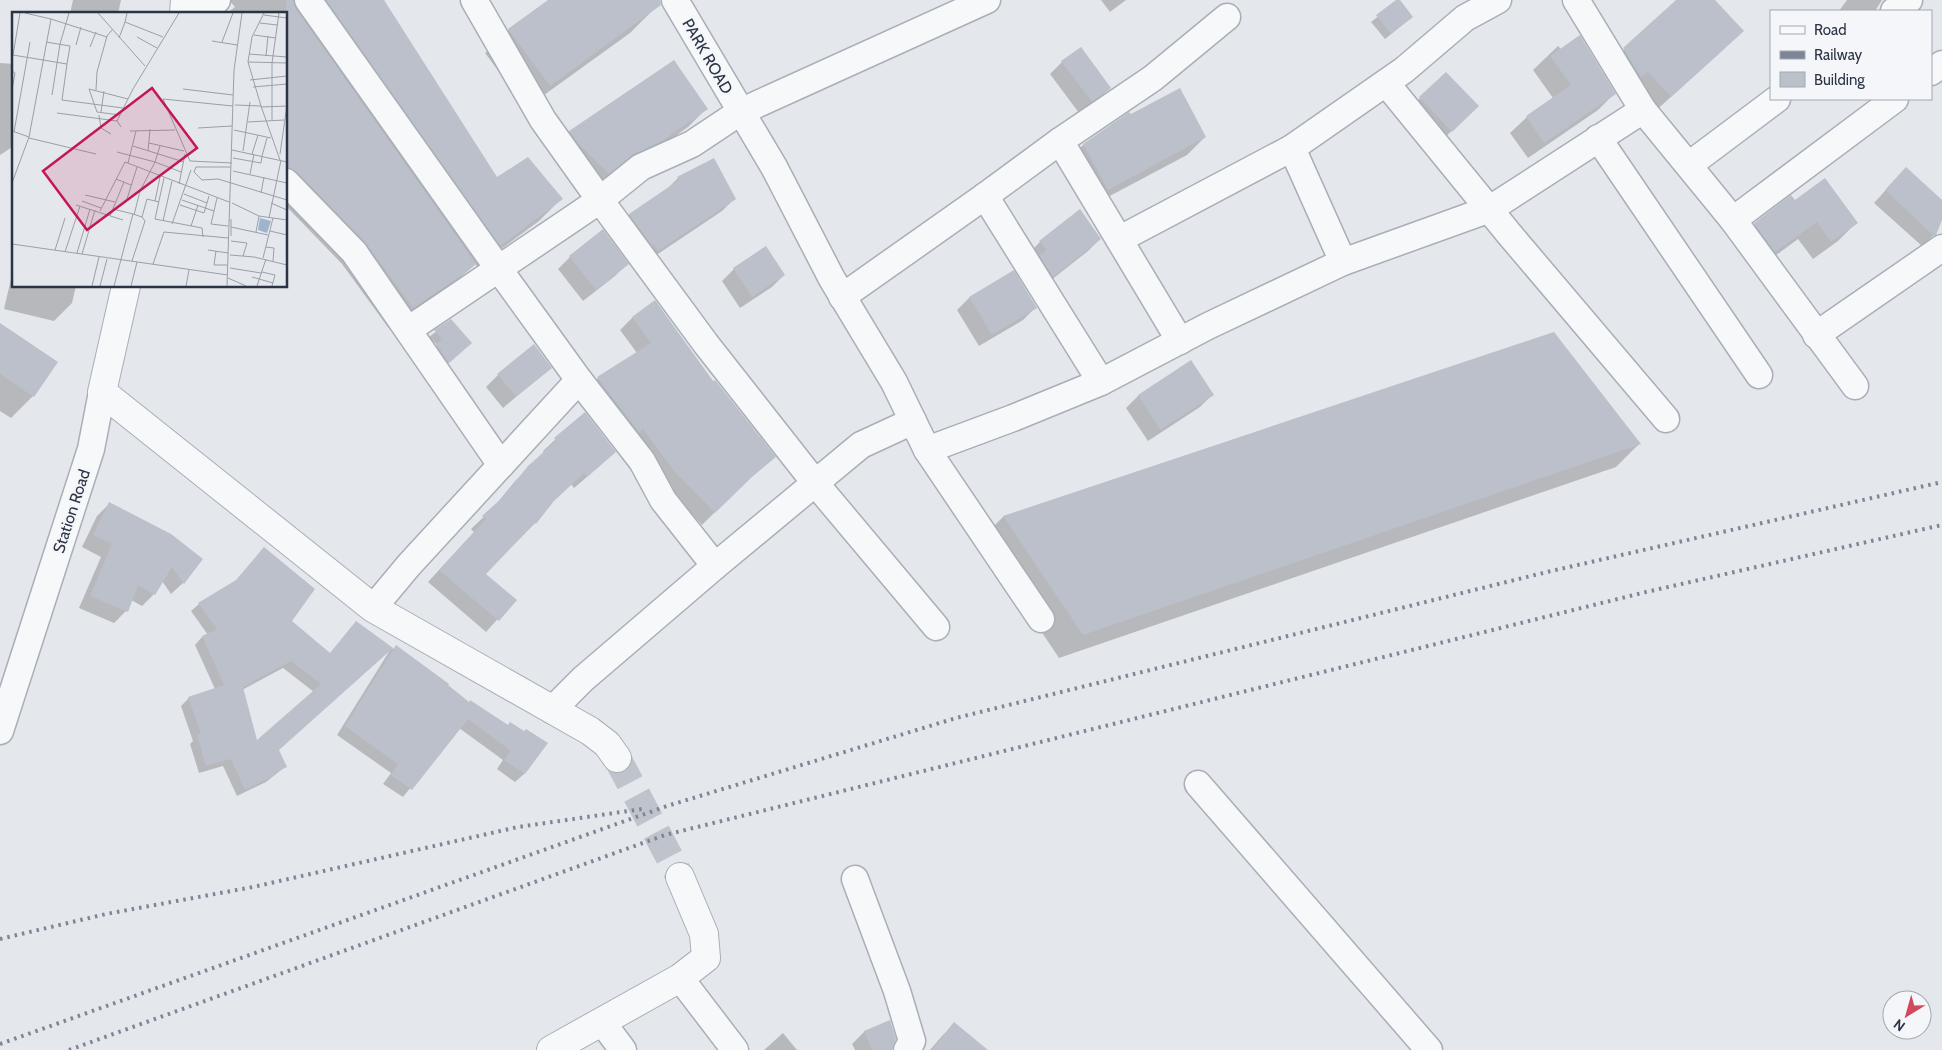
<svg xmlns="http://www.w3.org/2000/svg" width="1942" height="1050" font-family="Cabin,sans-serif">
<rect width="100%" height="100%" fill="#e4e7ec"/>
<g fill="#0003" fill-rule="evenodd">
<path d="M 73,0 L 121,0 L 118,14 L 70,14 Z"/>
<path d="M 229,0 L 382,0 L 497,178 L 561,199 L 539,221 L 477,267 L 475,263 L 452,286 L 390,330 L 342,264 L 286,206 L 286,14 L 226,14 L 235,7 Z"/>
<path d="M 550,0 L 647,0 L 654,9 L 630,33 L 526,108 L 485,53 L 509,30 Z"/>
<path d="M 1101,0 L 1126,0 L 1110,12 Z"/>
<path d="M 1399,0 L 1412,17 L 1385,39 L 1371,22 Z"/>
<path d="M 1678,0 L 1714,0 L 1724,49 L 1652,114 L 1606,67 Z"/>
<path d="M 1847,0 L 1882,0 L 1875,11 L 1839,11 Z"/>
<path d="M 1558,46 L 1590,80 L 1614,94 L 1598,110 L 1528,158 L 1510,133 L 1527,117 L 1553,98 L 1533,70 Z"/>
<path d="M 1062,62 L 1110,88 L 1098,100 L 1079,113 L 1050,74 Z"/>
<path d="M 0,63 L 14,64 L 14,146 L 0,155 Z"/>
<path d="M 1420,98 L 1465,118 L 1439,143 L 1408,110 Z"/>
<path d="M 706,109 L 688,127 L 642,159 L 612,173 L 590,191 L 552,150 L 570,132 Z"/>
<path d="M 1205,137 L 1187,155 L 1089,207 L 1065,163 L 1083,145 Z"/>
<path d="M 678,178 L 734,199 L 722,211 L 646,262 L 617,227 L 629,215 L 666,190 Z"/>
<path d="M 1894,181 L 1942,202 L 1942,216 L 1935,234 L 1922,246 L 1874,203 Z"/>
<path d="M 1791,197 L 1795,202 L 1856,223 L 1838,241 L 1813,259 L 1798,239 L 1757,269 L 1737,242 L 1755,224 Z"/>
<path d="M 603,231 L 627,264 L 615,276 L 583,301 L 558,269 L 570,257 Z"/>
<path d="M 1100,239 L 1088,251 L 1041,288 L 1028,254 L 1040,242 Z"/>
<path d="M 766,248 L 784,275 L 772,287 L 740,308 L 722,281 L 734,269 Z"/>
<path d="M 14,266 L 14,286 L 76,286 L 72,303 L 54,321 L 4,309 Z"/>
<path d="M 1013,272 L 1035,308 L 1023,320 L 979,346 L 957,310 L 969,298 Z"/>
<path d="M 655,302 L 713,382 L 774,457 L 739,488 L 702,525 L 663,484 L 586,390 L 598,378 L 637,353 L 620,330 L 632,318 Z"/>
<path d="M 451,320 L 465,348 L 443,368 L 431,351 L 437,345 L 429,337 Z"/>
<path d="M 0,325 L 33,396 L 11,418 L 0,411 Z"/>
<path d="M 1553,334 L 1639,444 L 1616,467 L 1059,658 L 980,540 L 1003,517 Z"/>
<path d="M 1191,362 L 1212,395 L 1200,407 L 1148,441 L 1126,408 L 1138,396 Z"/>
<path d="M 550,368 L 503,408 L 486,387 L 498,375 Z"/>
<path d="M 584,413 L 602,464 L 574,488 L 571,484 L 550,503 L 535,523 L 484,574 L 515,600 L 486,632 L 428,582 L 474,532 L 471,529 L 493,508 L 516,480 L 544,453 L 543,451 Z"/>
<path d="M 109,504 L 202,559 L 183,583 L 171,594 L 162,581 L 154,594 L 142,606 L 131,600 L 126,611 L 114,623 L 79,608 L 101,557 L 82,547 L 97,516 Z"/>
<path d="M 264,549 L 291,621 L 330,654 L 356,622 L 469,703 L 507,726 L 546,744 L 524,774 L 515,782 L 497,769 L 503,760 L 459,728 L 403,797 L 383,784 L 391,773 L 337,735 L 390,650 L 278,750 L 286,766 L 266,782 L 237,796 L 223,766 L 199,773 L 190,744 L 193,741 L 181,706 L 189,698 L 215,689 L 195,645 L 202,637 L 208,635 L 191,611 L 199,604 L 234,583 ZM 283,668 L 314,692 L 256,742 L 242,690 Z"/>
<path d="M 889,1021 L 889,1050 L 855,1050 L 852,1044 L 864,1032 Z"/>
<path d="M 954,1024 L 972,1050 L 930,1050 L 942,1036 Z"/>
<path d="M 783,1033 L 797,1050 L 764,1050 Z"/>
</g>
<g fill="#bbc0ca" fill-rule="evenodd">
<path d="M 286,0 L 293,0 L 296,9 L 476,264 L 468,271 L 413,308 L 365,242 L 297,172 L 286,167 Z"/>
<path d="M 326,0 L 384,0 L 497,177 L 528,157 L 563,199 L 500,246 Z"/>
<path d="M 548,0 L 660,0 L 661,5 L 550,86 L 508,29 Z"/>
<path d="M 1396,0 L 1400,0 L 1413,17 L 1391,34 L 1376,15 Z"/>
<path d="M 1676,0 L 1715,0 L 1744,31 L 1671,97 L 1648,72 L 1641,77 L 1623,48 Z"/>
<path d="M 1580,35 L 1616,94 L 1544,143 L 1526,116 L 1571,85 L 1550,56 Z"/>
<path d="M 1081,47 L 1111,88 L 1092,102 L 1061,61 Z"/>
<path d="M 674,60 L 708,109 L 662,141 L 632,155 L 609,174 L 578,143 L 569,131 Z"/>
<path d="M 1446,72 L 1479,106 L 1452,132 L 1419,97 Z"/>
<path d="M 1180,88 L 1206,137 L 1108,190 L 1083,144 L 1129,112 L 1131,114 Z"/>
<path d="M 714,158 L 736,199 L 658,251 L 654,244 L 652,246 L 629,214 L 679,180 L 677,177 Z"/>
<path d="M 1906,167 L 1942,200 L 1942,220 L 1936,235 L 1934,236 L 1885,190 Z"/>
<path d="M 1825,178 L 1858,223 L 1831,242 L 1817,222 L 1775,252 L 1754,223 L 1791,195 L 1795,200 Z"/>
<path d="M 1080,209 L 1101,239 L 1053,277 L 1039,255 L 1047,250 L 1039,241 Z"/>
<path d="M 603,229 L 629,264 L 596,290 L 569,256 Z"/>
<path d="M 766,246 L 785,275 L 752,297 L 733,268 Z"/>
<path d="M 1014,270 L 1037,308 L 992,335 L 969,297 Z"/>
<path d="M 655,300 L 713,381 L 715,380 L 776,457 L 753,476 L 715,513 L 675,472 L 643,429 L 639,432 L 597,377 L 651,343 L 632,317 Z"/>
<path d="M 451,319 L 472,343 L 449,363 L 436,344 L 442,339 L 434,330 Z"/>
<path d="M 0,323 L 58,362 L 34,397 L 0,374 Z"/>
<path d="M 1554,332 L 1641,444 L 1083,635 L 1003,516 Z"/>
<path d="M 534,344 L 552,368 L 516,397 L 497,374 Z"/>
<path d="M 1191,360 L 1214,395 L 1160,430 L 1138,395 Z"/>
<path d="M 585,412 L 616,452 L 587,477 L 584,473 L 554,501 L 536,524 L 535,523 L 486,574 L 517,600 L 499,621 L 439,570 L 486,519 L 482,516 L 503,497 L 528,466 L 556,441 L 554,438 Z"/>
<path d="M 109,502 L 171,534 L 203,559 L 184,584 L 172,567 L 155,595 L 138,585 L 128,612 L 90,596 L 112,544 L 93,535 Z"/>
<path d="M 264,547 L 315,589 L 292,621 L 330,653 L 356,621 L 393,648 L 279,750 L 287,767 L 274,773 L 275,775 L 245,790 L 231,759 L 206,766 L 197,735 L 201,734 L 188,697 L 224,685 L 202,636 L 217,629 L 198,603 L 236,580 ZM 291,661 L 321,684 L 257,740 L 243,687 Z"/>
<path d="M 396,645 L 449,684 L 448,685 L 469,702 L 470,700 L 508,725 L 510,722 L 524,731 L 526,729 L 548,743 L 525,774 L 504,760 L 511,751 L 468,719 L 412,790 L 391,775 L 398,764 L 345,726 Z"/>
<path d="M 890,1020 L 896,1039 L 892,1050 L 872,1050 L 864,1031 Z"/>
<path d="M 954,1022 L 988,1050 L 932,1050 Z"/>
</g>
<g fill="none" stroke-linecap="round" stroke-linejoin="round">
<path stroke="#bfc3cb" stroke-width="28" stroke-dasharray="28 14" stroke-linecap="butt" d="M 617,758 L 680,877"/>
<g stroke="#a9aeb7" stroke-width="29">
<g id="minor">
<path d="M 308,0 L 498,268 L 579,380 L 642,461 L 663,500 L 715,566"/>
<path d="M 474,0 L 543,120 L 600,200 L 641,167 L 692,144 L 740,112 L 987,0"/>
<path d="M 675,0 L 774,167 L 832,279 L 894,382 L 927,450 L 1013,418 L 1101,382 L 1208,326 L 1343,262 L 1490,209 L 1643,110"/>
<path d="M 1576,0 L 1643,110 L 1733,220 L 1855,386"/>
<path d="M 1894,11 L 1909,0"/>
<path d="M 201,14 L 217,0"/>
<path d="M 1931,72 L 1942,64"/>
<path d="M 1386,83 L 1510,235 L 1666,419"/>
<path d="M 1598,138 L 1759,375"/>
<path d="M 1060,141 L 1180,341"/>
<path d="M 1292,148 L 1343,262"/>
<path d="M 1689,165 L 1777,99"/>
<path d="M 286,182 L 354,252 L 501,465"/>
<path d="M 985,196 L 1101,382"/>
<path d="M 1733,220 L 1895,99"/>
<path d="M 1120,239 L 1292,148 L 1404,70 L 1465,18 L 1498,0"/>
<path d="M 842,297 L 985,196 L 1060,141 L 1153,78 L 1227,17"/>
<path d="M 408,330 L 600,200 L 706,344 L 816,484 L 936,627"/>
<path d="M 1816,335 L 1942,248"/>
<path d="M 927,450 L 1041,619"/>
<path d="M 373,608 L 409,565 L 579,380"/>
<path d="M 552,710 L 583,679 L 715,566 L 861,445 L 913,421"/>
<path d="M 0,731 L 91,449 L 102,392"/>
<path d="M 1198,784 L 1429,1050"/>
<path d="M 855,879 L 897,991 L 912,1041 L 907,1050"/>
<path d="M 680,978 L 735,1050"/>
<path d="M 602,1022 L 623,1050"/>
</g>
</g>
<g stroke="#a9aeb7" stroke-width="30">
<g id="tertiary">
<path d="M 184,14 L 185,0"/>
<path d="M 126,286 L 102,392 L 373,608 L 590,731 L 607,744 L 617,758"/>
<path d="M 551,1050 L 680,978 L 706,958 L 704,934 L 680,877"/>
</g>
</g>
<use href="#minor" stroke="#f7f8fa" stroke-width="26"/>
<use href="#tertiary" stroke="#f7f8fa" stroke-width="28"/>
<g stroke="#7d8696" stroke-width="4" stroke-dasharray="2.5 5" stroke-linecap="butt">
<path d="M 0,939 L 106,914 L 253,887 L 518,827 L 642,809"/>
<path d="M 0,1044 L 667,806 L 956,718 L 1547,572 L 1942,482"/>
<path d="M 69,1050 L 665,835 L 1646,592 L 1942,525"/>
</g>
</g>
<g text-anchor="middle" stroke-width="5" stroke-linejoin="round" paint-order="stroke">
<g font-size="16" fill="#2b3445" stroke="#f4f6f9">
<text transform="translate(708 56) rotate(60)" y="6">PARK ROAD</text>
<text transform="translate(71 511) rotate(-72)" y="6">Station Road</text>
</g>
</g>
<g transform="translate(12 12)">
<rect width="275" height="275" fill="#e4e7ec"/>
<path d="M 248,206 L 259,209 L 255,221 L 246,218 Z" fill="#9fb4cc"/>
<path fill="none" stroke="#9a9fa9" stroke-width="1" d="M 86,1 L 133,54M 115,1 L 113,10 L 151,25M 252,3 L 275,6M 39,7 L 95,25M 248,11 L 265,13M 242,23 L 264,26M 125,25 L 145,36M 107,26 L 113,10M 200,29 L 225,33M 34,30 L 58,34 L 55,52M 210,30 L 221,1M 64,33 L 69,15M 78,35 L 84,20M 237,42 L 275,45M 1,43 L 8,1M 254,44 L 256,24M 0,47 L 1,43 L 55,52 L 50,88 L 111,96M 236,50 L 275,51M 0,59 L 3,61 L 0,78M 238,68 L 275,64M 241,75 L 275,72M 171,77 L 221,83M 84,78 L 85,60 L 95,24 L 100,18M 40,83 L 48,32 L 57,1M 223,93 L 249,94 L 268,148M 249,94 L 236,50 L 240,25 L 252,1M 249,95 L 275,94M 89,100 L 92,79M 45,101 L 105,109M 87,103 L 89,116 L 99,122M 108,103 L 85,100 L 77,77 L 116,87M 260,108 L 260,51 L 267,1M 236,110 L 272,108M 109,115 L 105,109 L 121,77 L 167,1M 186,116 L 220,114M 222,118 L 259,126M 0,119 L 17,125 L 39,7 L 13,1M 118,119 L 163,118M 2,120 L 18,30M 17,126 L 84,142M 137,131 L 172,139M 121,134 L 172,150M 220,138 L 275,150M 136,139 L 138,117M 231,139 L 238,90M 105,140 L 143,150 L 148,134M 240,142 L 246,123M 268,142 L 275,93M 250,144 L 255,126M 221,146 L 249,151 L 250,144M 116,151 L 124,119M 220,151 L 178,149 L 151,87 L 221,94M 219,155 L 184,155 L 182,160 L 190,168 L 206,167 L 275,188M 221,159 L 275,171M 238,162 L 242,142M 152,166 L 143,207 L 190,216 L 191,225M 104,167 L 119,173M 0,171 L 17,125M 167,172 L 173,142M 249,181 L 252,165M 172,182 L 195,191M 73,183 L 103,190M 205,186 L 199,212 L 216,214M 115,187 L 125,155M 170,188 L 202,199M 70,189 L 89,196M 143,189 L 148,165M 220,191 L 247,204 L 275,208M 259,191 L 275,198M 64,193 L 111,208M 168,193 L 192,201 L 197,184M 101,197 L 121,202M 88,199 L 113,150 L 217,190M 122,203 L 128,179 L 143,150 L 169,160M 98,204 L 112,170M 257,206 L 269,148M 151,209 L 160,169M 160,212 L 179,158M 179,214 L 186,193M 219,215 L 256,223M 258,219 L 275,223M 244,220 L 247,204M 219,224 L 219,207M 219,229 L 235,231 L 231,244M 0,232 L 216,263M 254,235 L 262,236 L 261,249M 43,238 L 53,206M 196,238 L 216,241M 204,239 L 202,253 L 215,253M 53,240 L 68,194M 65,241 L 78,197M 70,242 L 83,198M 218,243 L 242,245 L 275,253M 251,246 L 261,206M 120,249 L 133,209 L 130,205 L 135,187 L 147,190M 141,252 L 152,220 L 216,226M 218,256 L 249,261M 250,260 L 263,263 L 260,274M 240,265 L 261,271M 216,266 L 234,274M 80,274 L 87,245M 88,274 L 95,247M 102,274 L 121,202 L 130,205M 119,274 L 125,250M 174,274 L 177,258M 215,274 L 222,58 L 230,1M 245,274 L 254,247"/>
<path fill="#c2185b" fill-opacity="0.15" stroke="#c2185b" stroke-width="2.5" d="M 140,76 L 185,136 L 75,218 L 31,159 Z"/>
<rect width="275" height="275" fill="none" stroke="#2b3445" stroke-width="2.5"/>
</g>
<rect x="1770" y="10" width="162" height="90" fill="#f4f6f9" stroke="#a4a8b1"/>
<rect x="1780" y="26" width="25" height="8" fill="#f7f8fa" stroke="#a4a8b1"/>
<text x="1814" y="35" font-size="15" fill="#2b3445">Road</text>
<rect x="1780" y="51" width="25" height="8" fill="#7d8696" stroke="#a4a8b1"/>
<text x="1814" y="60" font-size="15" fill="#2b3445">Railway</text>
<rect x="1780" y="72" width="25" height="15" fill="#bbc0ca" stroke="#a4a8b1"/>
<text x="1814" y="85" font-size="15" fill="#2b3445">Building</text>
<g transform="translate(1907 1015) rotate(217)"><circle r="24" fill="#f4f6f9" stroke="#a4a8b1"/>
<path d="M0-4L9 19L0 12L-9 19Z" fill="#d1495b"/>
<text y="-8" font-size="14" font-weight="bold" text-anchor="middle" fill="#2b3445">N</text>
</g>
</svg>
